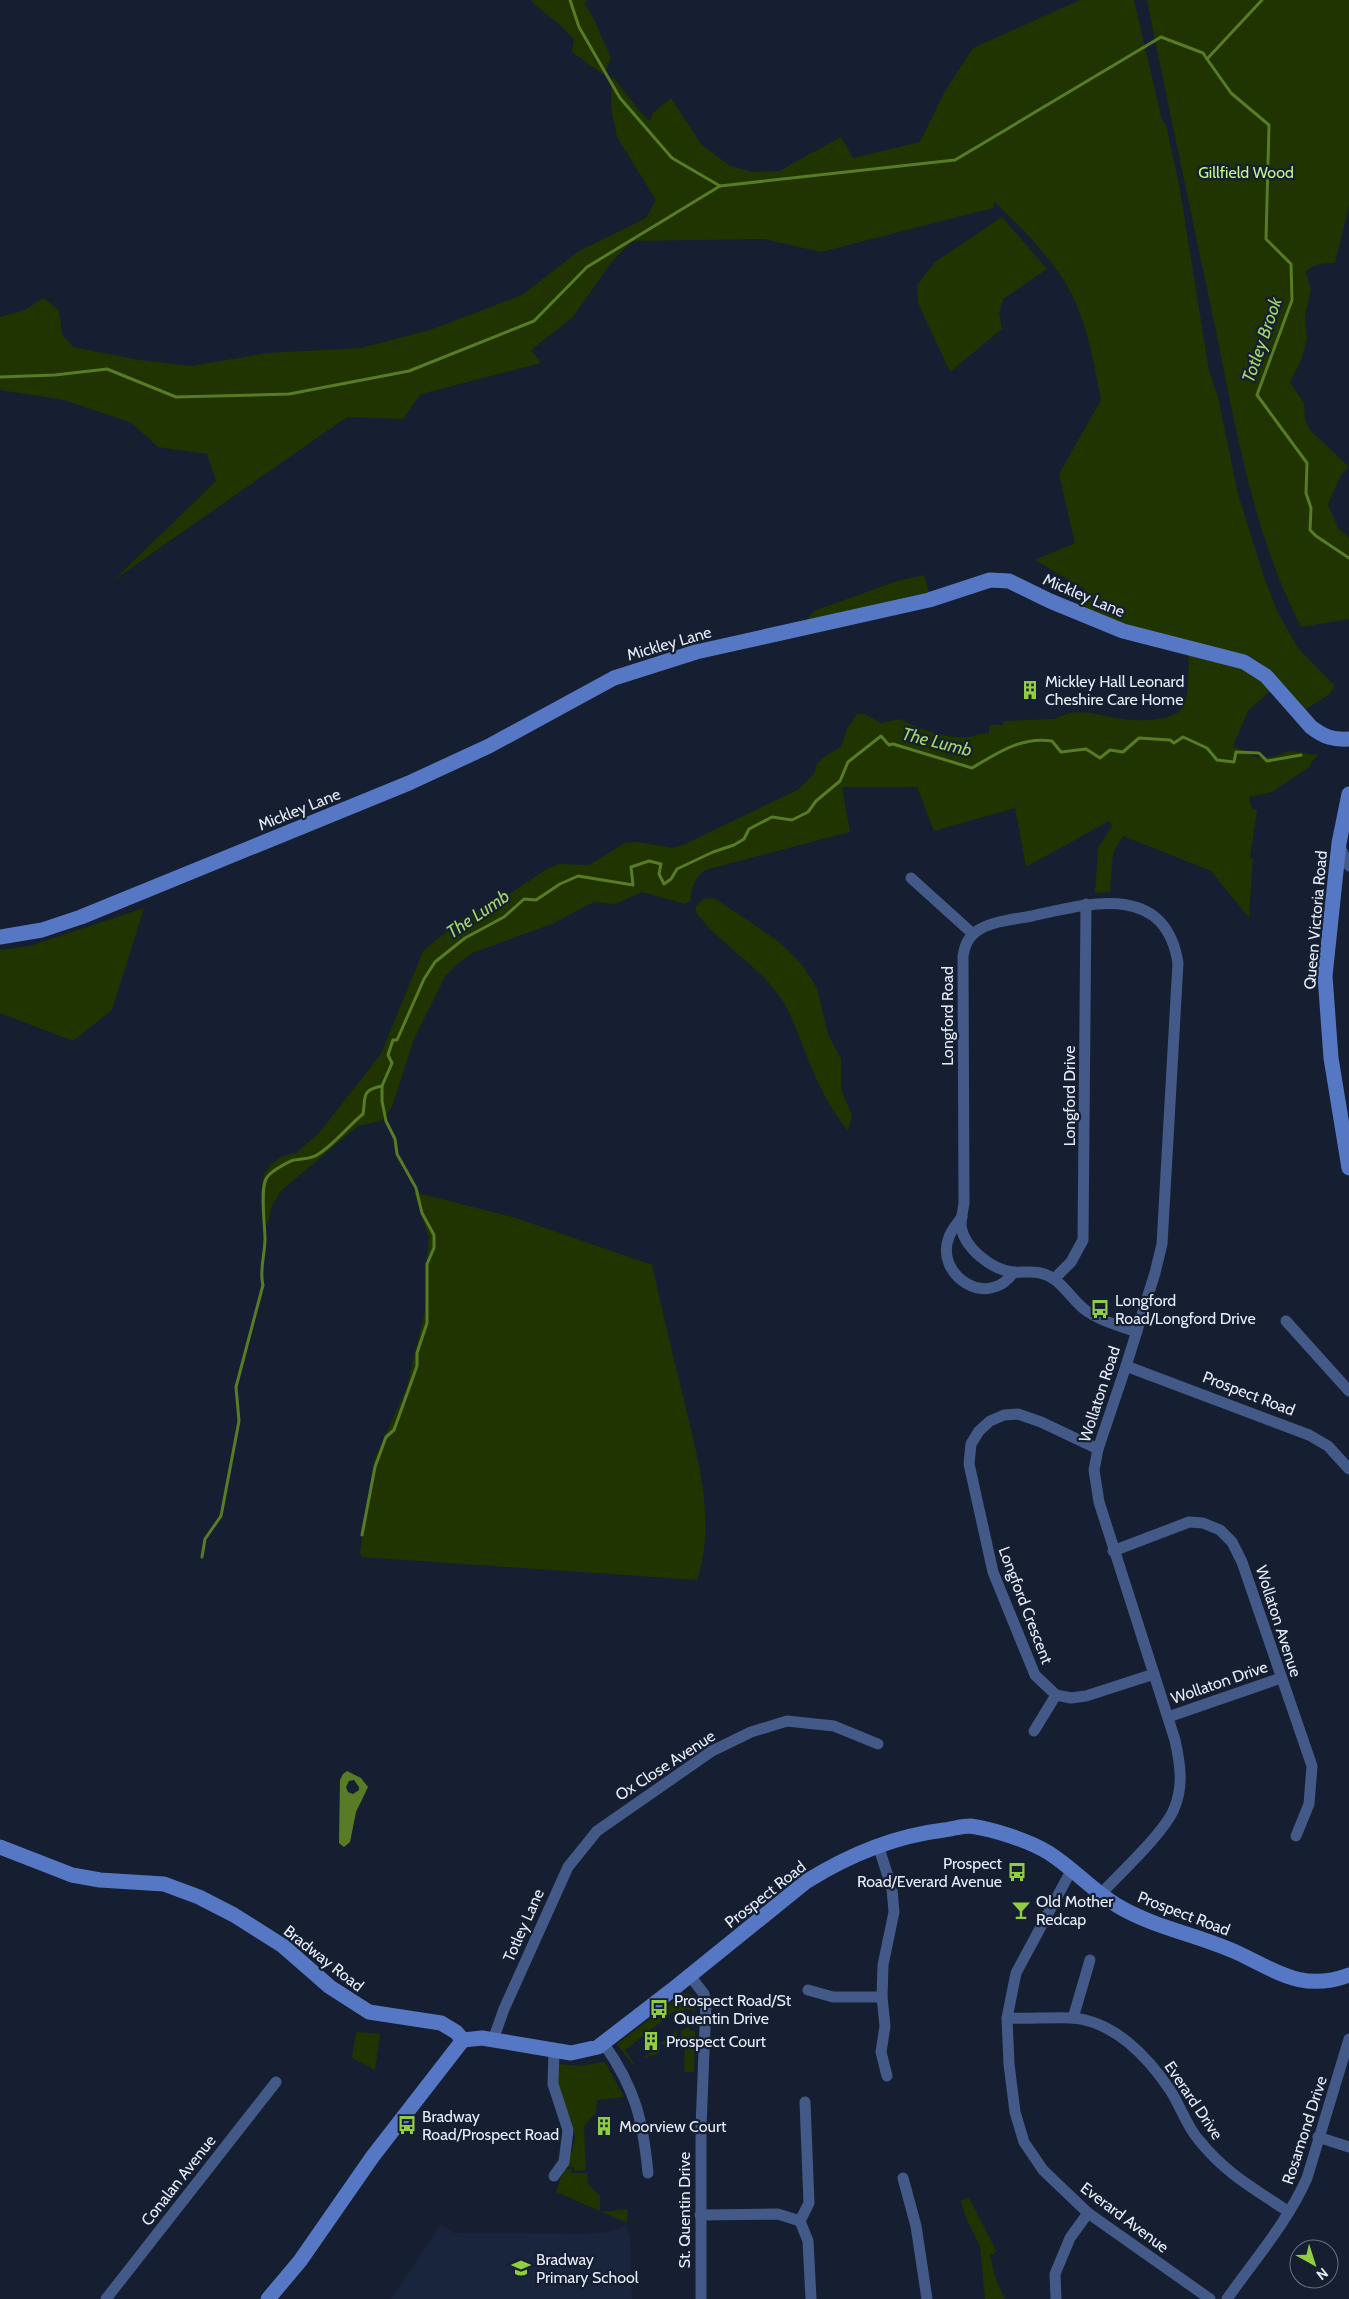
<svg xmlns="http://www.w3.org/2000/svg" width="1349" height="2299" font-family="Cabin,sans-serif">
<rect width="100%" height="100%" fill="#161f31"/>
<path fill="#19243d" d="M 441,2224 L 454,2233 L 588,2234 L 608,2232 L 626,2225 L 630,2238 L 632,2299 L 391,2299 Z"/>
<g fill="#1f3400">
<path d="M 531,0 L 588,0 L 584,3 L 592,15 L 611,58 L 604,75 L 572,52 L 574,39 L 559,24 L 535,5 Z"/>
<path d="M 1080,0 L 1134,0 L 1162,120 L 1166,125 L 1179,184 L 1209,371 L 1218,397 L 1238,494 L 1265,580 L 1278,613 L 1298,648 L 1335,686 L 1330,694 L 1303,711 C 1286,692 1271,666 1247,655 L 1134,629 L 1076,608 L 1084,589 L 1035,560 L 1075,543 L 1059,474 L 1101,400 C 1094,364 1088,326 1071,293 C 1055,261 1021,228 995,202 L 993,208 L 821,252 L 764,239 L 632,241 L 610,264 L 573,317 L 531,350 L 541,363 L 421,394 L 403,419 L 347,417 L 114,580 L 216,481 L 207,454 L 158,447 L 132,423 L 64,400 L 0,390 L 0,317 L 25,310 L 43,298 L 59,310 L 62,334 L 73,347 L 139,360 L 191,366 L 267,353 L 361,348 L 430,330 L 522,295 L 579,251 L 646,218 L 656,200 L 617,137 L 611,107 L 612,75 L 640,112 L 650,121 L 653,113 L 671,98 L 702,145 L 730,166 L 753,172 L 779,171 L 841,137 L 853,158 L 920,142 L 945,91 L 973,48 Z"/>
<path d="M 1147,0 L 1349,0 L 1349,206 L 1335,263 C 1325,263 1313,263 1306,272 L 1311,290 L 1305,316 L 1307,339 L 1301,361 L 1290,382 L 1304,403 L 1305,419 L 1310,430 L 1345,463 L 1348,467 L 1341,475 L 1328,504 L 1338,528 L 1349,538 L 1349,619 L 1301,627 C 1253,533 1236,429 1215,326 C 1192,218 1169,109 1147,0 Z"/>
<path d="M 1002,217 L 1047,269 L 1003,299 L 999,313 L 1002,329 L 950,372 L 918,303 L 917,285 L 935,262 Z"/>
<path d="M 924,575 L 929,592 L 807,620 L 814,611 L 897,581 Z"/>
<path d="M 1189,651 L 1245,667 L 1271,690 L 1248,711 L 1233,746 L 1257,757 L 1271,757 L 1290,751 L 1318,755 L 1310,764 L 1311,766 L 1272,792 L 1249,797 L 1252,809 L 1257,810 L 1250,858 L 1253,859 L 1249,918 L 1211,871 L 1123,836 L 1113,853 L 1110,892 L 1095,893 L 1098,848 L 1112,826 L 1109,821 L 1026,867 L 1015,808 L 934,831 L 917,787 L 842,787 L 850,832 L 705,870 C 695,878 691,887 691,900 L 685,904 L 642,892 L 615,904 L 594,902 L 552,924 L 472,953 L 456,965 L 446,975 L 414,1039 L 392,1107 L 381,1121 L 358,1126 L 282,1190 L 272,1205 L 267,1227 L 261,1193 L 264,1175 L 271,1164 L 283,1156 L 296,1153 L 319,1133 L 381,1054 L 423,951 L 464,917 L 496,903 L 545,870 L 559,864 L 589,865 L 625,843 L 638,842 L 672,848 L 683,845 L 799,789 L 814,774 L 817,764 L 825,756 L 841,747 L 847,729 L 857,714 L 864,714 L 881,723 L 900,719 C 916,728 947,739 966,737 C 974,737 979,733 989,733 L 989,725 L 1003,725 L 1003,721 L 1055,719 C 1079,704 1105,718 1130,720 C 1145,721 1177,721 1184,705 C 1190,693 1188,665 1189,651 Z"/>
<path d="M 714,898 L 778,941 L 803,966 L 817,988 L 828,1034 L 841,1059 L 841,1089 L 852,1115 L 848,1131 C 827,1105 814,1076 802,1044 C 795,1027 789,1008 777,993 C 754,962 718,943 696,912 L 696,906 L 704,899 Z"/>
<path d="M 144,908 L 112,1010 L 73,1041 L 0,1013 L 0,950 L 30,946 Z"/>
<path d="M 414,1192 L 516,1218 L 652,1265 C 662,1309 672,1352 683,1396 C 697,1455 717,1521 697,1580 L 362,1557 L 360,1553 L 374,1460 L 406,1390 L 426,1307 L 426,1266 L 429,1237 Z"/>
<path d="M 684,1993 L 693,1995 L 695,1999 L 695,2013 L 693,2010 L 685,2009 L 679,2013 L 676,2010 L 625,2050 L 634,2064 L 633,2065 L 617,2044 Z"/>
<path d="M 688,2027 L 691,2031 L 695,2031 L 694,2072 L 684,2072 L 685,2047 L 681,2047 L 681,2031 Z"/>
<path d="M 677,2030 L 676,2045 L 660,2044 L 660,2053 L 643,2058 Z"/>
<path d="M 356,2032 L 380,2034 L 375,2070 L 352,2058 Z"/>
<path d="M 605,2062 L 624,2097 L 597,2100 L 596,2113 L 584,2126 L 586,2170 L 574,2171 L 574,2167 L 565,2167 C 568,2159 576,2143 575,2134 C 571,2113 549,2086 559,2064 L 580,2066 Z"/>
<path d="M 564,2169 L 571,2169 L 572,2173 L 587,2173 L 588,2184 L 600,2196 L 600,2211 L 556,2192 Z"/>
<path d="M 969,2198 L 997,2252 L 990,2255 L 996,2280 L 1005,2299 L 985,2299 L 980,2246 L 966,2218 L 961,2201 Z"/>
<path d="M 628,2209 L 627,2223 L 602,2212 Z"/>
</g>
<path fill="#577c25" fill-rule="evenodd" d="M 347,1771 L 361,1778 L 368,1787 L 356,1812 L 350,1842 L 344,1847 L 339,1843 L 340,1780 L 343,1774 ZM 354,1780 L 359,1787 L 359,1790 L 353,1794 L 348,1792 L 346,1787 L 349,1781 Z"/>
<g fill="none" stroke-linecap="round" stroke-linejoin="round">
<g stroke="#577c25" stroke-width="3">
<path d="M 570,0 L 579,27 L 620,98 L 672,158 L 720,186 L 955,160 L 1161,37 L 1203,53 L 1207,59"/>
<path d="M 1262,0 L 1207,59 L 1231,93 L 1269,125 L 1266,239 L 1291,264 L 1292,300 L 1257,395 L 1307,463 L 1306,493 L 1311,508 L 1310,530 L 1316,536 L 1349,558"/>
<path d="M 0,377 L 55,375 L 107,369 L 176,397 L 289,394 L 409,371 L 534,321 L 587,267 L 720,186"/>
<path d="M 362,1535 L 375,1467 L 386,1437 L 394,1430 L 417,1366 L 417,1353 L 427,1323 L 427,1264 L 434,1248 L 434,1235 L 422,1213 L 416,1188 L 397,1154 L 395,1139 L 386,1121 L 382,1101 L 382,1086 L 392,1063 L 388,1055 L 393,1040 L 397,1040 L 424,979 L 435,962 L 465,938 L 504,917 L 524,899 L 536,900 L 560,884 L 578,876 L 633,885 L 631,867 L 649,861 L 661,864 L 659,874 L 664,884 L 671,879 L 677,869 L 713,852 L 734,845 L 744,839 L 749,829 L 772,817 L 792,820 L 808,812 L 816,801 L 840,781 L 848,762 L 881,736 L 889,745 L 893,744 L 972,768 C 997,753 1022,736 1052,741 L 1061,752 L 1086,749 L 1100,758 L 1110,750 L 1123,752 L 1139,738 L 1170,740 L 1174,743 L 1183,737 L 1207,748 L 1217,760 L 1234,762 L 1236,752 L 1259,753 L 1267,761 L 1301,755"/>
<path d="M 202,1557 L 205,1539 L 221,1516 L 239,1421 L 236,1387 L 263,1285 C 259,1272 265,1254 265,1239 C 265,1225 260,1191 266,1179 C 270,1171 283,1165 291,1161 C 299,1158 309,1160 317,1155 C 334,1145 347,1127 363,1114 C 366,1098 360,1090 382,1086"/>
</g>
<g stroke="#435988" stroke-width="11">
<path d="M 1339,845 L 1349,866"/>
<path d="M 911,878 L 973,934"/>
<path d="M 962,1217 C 957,1224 951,1230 949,1237 C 934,1274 987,1311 1014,1272"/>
<path d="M 1054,1279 L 1071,1262 L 1083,1240 L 1086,904"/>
<path d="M 1286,1321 L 1349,1391"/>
<path d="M 1126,1366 L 1309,1435 L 1328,1446 L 1349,1469"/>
<path d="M 1098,1449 L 1041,1422 L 1018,1414 L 1004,1415 L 990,1421 L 979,1431 L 971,1444 L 969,1464 L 993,1572 L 1035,1675 L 1056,1695 L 1071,1698 L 1086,1696 L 1154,1674"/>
<path d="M 1113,1551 L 1189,1522 L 1203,1523 L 1220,1530 L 1232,1542 L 1242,1562 L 1312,1766 L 1309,1804 L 1296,1836"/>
<path d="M 1168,1717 L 1281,1678"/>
<path d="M 1034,1731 L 1056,1695"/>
<path d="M 878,1845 L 892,1889 L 894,1912 L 883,1965 L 882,1997 L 885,2026 L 881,2052 L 887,2076"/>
<path d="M 1072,1869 L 1016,1973 L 1007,2018 L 1009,2064 L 1015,2112 L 1024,2142 L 1043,2170 L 1088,2213 L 1210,2299"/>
<path d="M 1101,1894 C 1120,1873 1164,1833 1174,1809 C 1184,1786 1180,1763 1175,1740 L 1099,1502 L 1094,1470 L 1098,1449 L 1126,1366 L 1155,1273 L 1162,1244 L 1178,963 C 1165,882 1090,903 1032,916 C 1016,919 991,921 977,931 C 968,937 965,945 963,956 L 964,1203 C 963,1210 961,1218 961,1226 C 964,1248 992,1270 1013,1272 C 1028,1273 1040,1269 1054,1279 C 1065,1287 1073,1300 1084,1309 C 1098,1320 1120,1326 1137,1332"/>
<path d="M 690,1976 L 704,1994 L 706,2001 L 701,2128 L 701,2299"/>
<path d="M 808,1990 L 833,1997 L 882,1997"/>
<path d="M 1007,2018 C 1029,2019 1050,2017 1072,2018 C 1114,2021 1148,2057 1170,2090 C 1180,2105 1186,2125 1198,2139 C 1226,2174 1253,2188 1289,2212"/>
<path d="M 1073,2018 L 1090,1960"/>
<path d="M 493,2040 L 504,2009 L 568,1867 L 597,1831 L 712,1751 L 751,1732 L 787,1721 L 834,1726 L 878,1744"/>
<path d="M 604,2044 C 635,2088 643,2120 648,2173"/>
<path d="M 554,2051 L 553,2084 L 568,2130 L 564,2162 L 554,2176"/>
<path d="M 1318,2137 L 1349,2147"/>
<path d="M 903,2178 L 916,2226 L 927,2299"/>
<path d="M 700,2215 L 778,2214 L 800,2221 L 808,2241 L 811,2299"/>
<path d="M 800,2221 L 809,2203 L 805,2102"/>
<path d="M 106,2299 L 276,2082"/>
<path d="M 1056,2299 L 1055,2274 L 1070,2238 L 1088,2213"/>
<path d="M 1227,2299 C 1255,2259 1287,2223 1307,2178 L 1349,2039"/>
</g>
<g stroke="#5678c4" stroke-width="15">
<path d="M 1349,794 L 1339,843 L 1325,976 L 1331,1058 L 1349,1168"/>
<path d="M 0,937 L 42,930 L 81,917 L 409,783 L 489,746 L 614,678 L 696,652 L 929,600 L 990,580 L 1009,581 L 1050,601 L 1123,631 L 1244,662 L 1266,676 L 1311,727 C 1324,737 1333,740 1349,739"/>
<path d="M 0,1847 L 72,1875 L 100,1880 L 164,1884 L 199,1897 L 234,1915 L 283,1946 L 330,1987 L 369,2012 L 441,2023 L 456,2032 L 463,2040"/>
<path d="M 463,2040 L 482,2038 L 571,2053 L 598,2047 L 672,1990 L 807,1881 C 849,1855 894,1836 944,1830 C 952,1829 962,1826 970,1826 C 993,1829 1030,1841 1049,1853 C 1074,1869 1093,1891 1118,1906 C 1155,1928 1199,1935 1238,1953 C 1278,1972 1303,1992 1349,1975"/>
<path d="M 268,2299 L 300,2261 L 373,2156 L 463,2040"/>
</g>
</g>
<defs>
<g id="building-bare" transform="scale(1.5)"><path d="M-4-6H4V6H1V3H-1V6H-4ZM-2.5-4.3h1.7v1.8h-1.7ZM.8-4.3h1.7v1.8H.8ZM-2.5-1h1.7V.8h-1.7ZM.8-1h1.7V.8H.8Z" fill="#91cd40" stroke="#161f31" stroke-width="2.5" paint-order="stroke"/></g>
<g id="bus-bare" transform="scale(1.5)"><path d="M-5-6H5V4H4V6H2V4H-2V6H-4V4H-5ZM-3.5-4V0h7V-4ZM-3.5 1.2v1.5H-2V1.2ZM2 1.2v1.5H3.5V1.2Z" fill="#91cd40" stroke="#161f31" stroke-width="2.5" paint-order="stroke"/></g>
<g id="bar-bare" transform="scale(1.5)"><path d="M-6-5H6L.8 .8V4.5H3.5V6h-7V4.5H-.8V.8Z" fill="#91cd40" stroke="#161f31" stroke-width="2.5" paint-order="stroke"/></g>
<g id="school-bare" transform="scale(1.5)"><path d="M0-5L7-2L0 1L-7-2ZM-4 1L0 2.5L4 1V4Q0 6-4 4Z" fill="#91cd40" stroke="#161f31" stroke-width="2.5" paint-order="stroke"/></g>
</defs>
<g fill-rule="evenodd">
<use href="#building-bare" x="1030" y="690"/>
<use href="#bus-bare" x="1100" y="1309"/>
<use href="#bus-bare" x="1017" y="1872"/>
<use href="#bar-bare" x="1021" y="1910"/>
<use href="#bus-bare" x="659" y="2009"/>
<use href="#building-bare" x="651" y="2041"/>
<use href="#bus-bare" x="407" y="2125"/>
<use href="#building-bare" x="604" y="2126"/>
<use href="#school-bare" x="521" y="2268"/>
</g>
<g text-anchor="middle" stroke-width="4.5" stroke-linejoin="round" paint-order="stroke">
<g font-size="16" fill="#c2f787" stroke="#161f31">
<text x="1246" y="178">Gillfield Wood</text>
</g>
<g font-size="16" fill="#e5ecf9" stroke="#161f31">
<text transform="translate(1084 595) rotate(23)" y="6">Mickley Lane</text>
<text transform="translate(669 643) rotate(-16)" y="6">Mickley Lane</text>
<text transform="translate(299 809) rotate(-22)" y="6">Mickley Lane</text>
<text transform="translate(1315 920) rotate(-85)" y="6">Queen Victoria Road</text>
<text transform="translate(947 1016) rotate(-90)" y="6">Longford Road</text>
<text transform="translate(1069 1096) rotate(-90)" y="6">Longford Drive</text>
<text transform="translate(1249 1393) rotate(21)" y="6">Prospect Road</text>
<text transform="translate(1099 1394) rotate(-72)" y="6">Wollaton Road</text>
<text transform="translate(1026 1605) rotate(69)" y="6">Longford Crescent</text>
<text transform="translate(1279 1621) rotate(72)" y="6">Wollaton Avenue</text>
<text transform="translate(1219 1682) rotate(-19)" y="6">Wollaton Drive</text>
<text transform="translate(665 1765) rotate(-33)" y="6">Ox Close Avenue</text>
<text transform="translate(765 1894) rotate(-38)" y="6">Prospect Road</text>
<text transform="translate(1184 1913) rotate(21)" y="6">Prospect Road</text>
<text transform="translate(523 1925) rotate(-66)" y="6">Totley Lane</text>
<text transform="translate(324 1958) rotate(38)" y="6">Bradway Road</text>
<text transform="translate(1194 2100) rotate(56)" y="6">Everard Drive</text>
<text transform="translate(1304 2130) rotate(-72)" y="6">Rosamond Drive</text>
<text transform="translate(178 2180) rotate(-52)" y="6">Conalan Avenue</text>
<text transform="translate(684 2210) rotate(-90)" y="6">St. Quentin Drive</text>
<text transform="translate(1125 2217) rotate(37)" y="6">Everard Avenue</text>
</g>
<g font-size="16" fill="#e5ecf9" stroke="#161f31" text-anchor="start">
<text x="1045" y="687">Mickley Hall Leonard<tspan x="1045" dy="18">Cheshire Care Home</tspan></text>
<text x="1115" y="1306">Longford<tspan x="1115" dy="18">Road/Longford Drive</tspan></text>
<text x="1002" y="1869" text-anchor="end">Prospect<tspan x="1002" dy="18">Road/Everard Avenue</tspan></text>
<text x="1036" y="1907">Old Mother<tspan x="1036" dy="18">Redcap</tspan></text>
<text x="674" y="2006">Prospect Road/St<tspan x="674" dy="18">Quentin Drive</tspan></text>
<text x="666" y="2047">Prospect Court</text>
<text x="422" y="2122">Bradway<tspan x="422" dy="18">Road/Prospect Road</tspan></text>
<text x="619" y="2132">Moorview Court</text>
<text x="536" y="2265">Bradway<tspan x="536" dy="18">Primary School</tspan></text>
</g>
<g font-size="18" font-style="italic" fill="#a3d767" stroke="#161f31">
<text transform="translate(1262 340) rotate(-71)" y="6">Totley Brook</text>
<text transform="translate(937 742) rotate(14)" y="6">The Lumb</text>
<text transform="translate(478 914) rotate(-34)" y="6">The Lumb</text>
</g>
</g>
<g transform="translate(1314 2264) rotate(141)"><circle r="24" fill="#161f31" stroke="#697181"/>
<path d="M0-4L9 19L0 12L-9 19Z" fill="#91cd40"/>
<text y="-8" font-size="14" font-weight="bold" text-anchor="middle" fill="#e5ecf9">N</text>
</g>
</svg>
